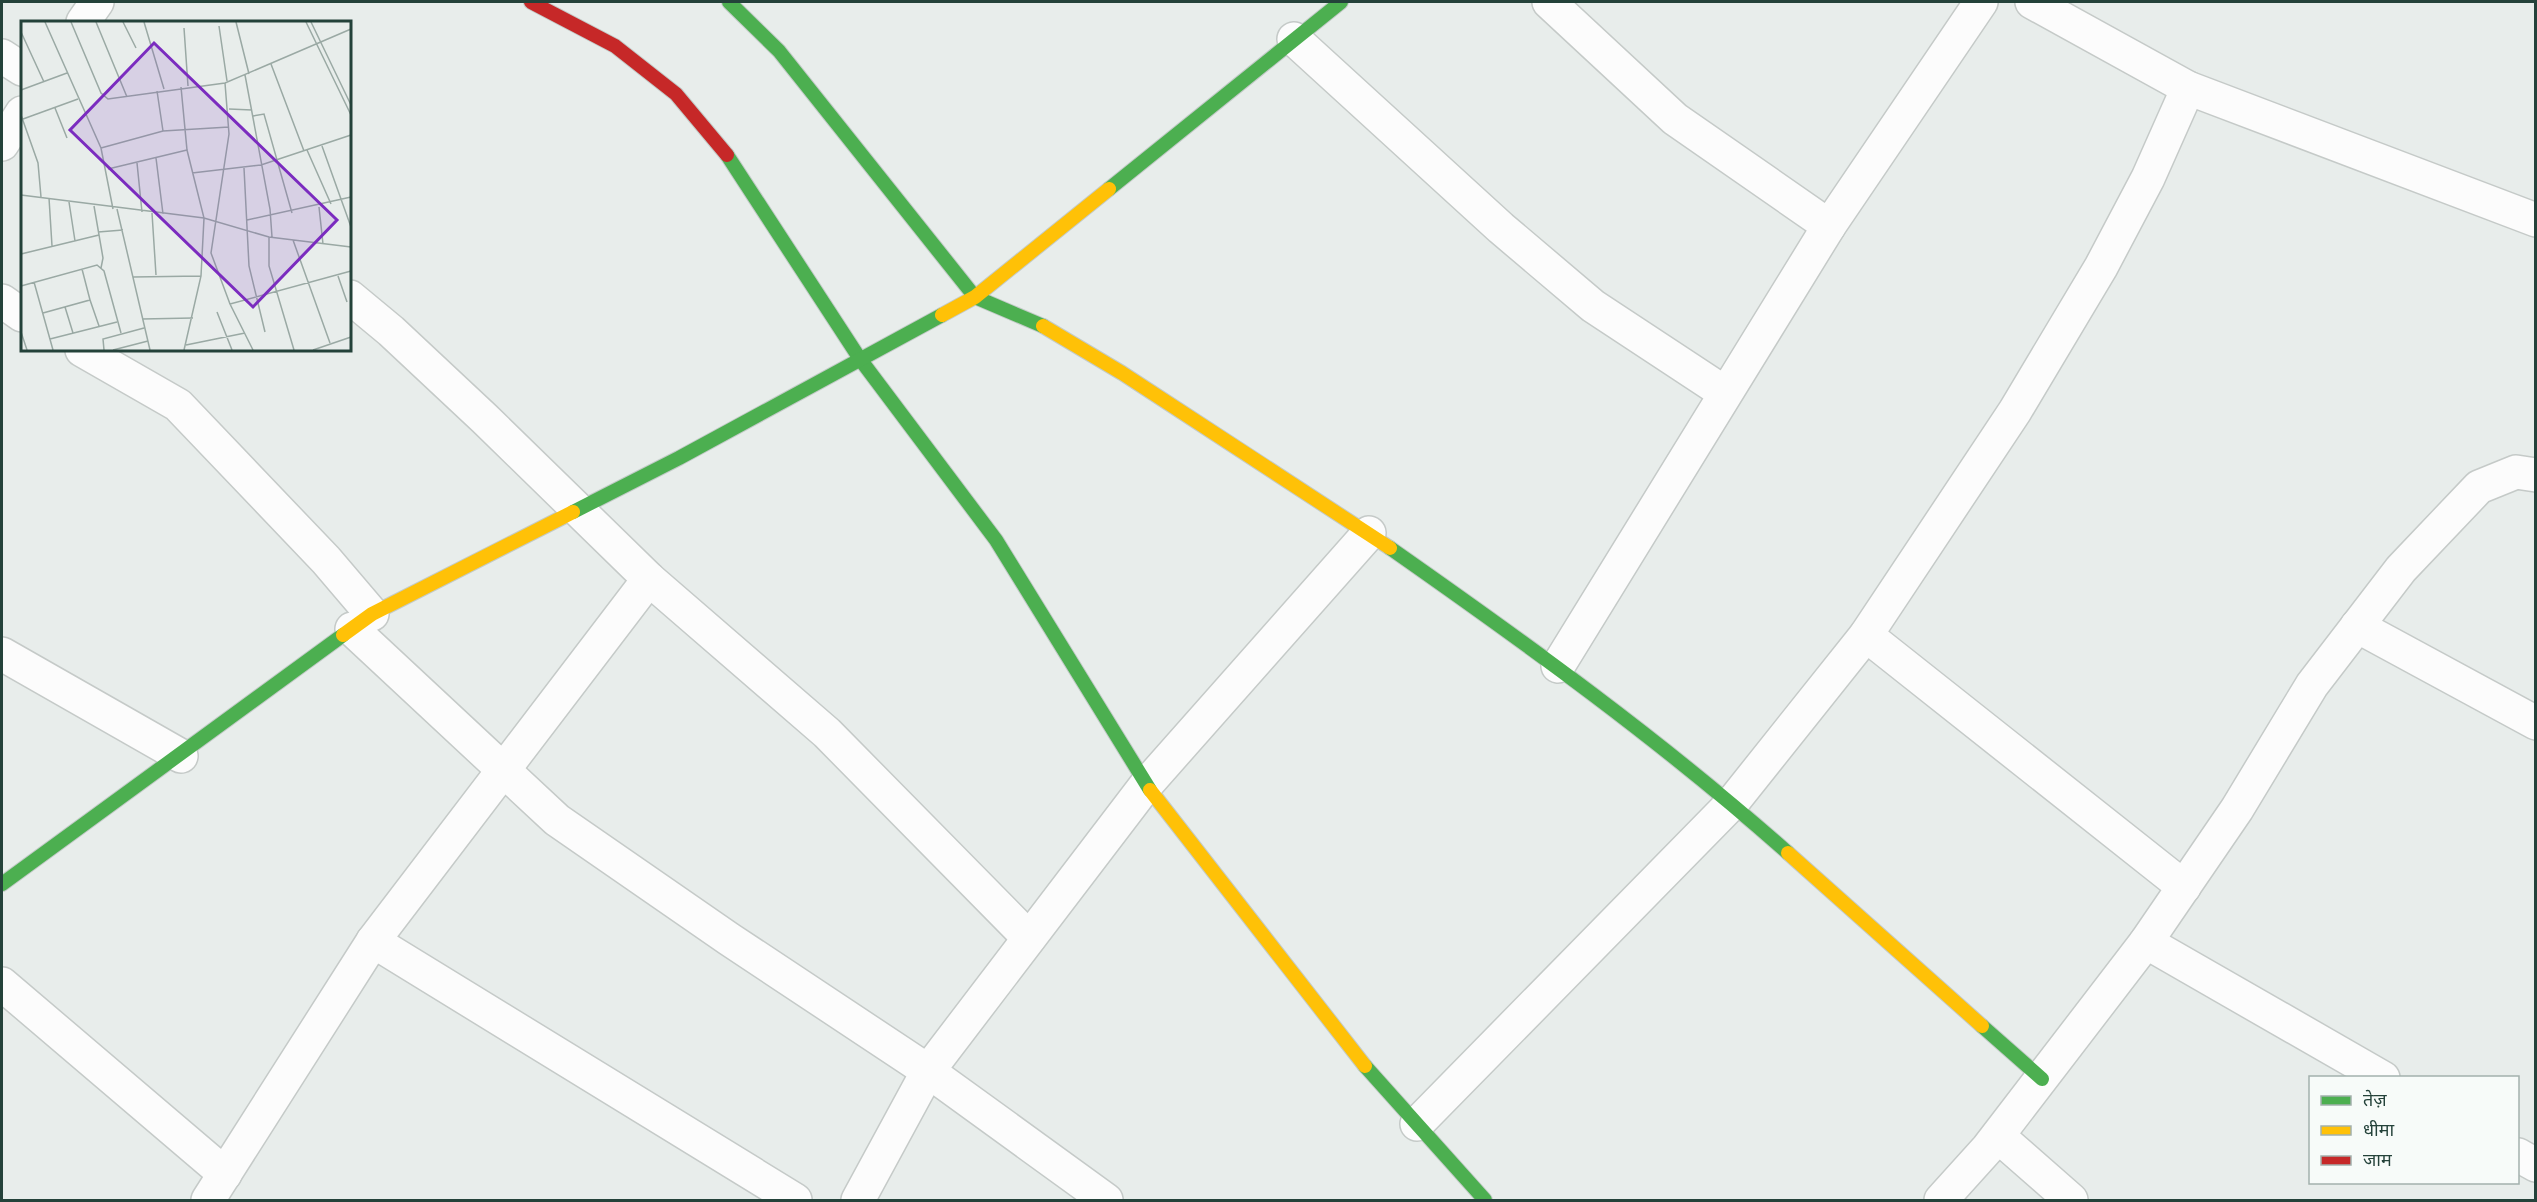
<svg xmlns="http://www.w3.org/2000/svg" width="2537" height="1202" font-family="Figtree,'Noto Sans Devanagari',sans-serif">
<rect width="100%" height="100%" fill="#e8edeb"/>
<g fill="none" stroke-linecap="round" stroke-linejoin="round">
<g stroke="#c5cac8" stroke-width="36">
<g id="street">
<path d="M 1549,2 L 1675,119 L 1829,226"/>
<path d="M 2032,2 L 2188,88 L 2536,220"/>
<path d="M 83,22 L 97,2"/>
<path d="M 1294,39 L 1501,228 L 1593,306 L 1725,393"/>
<path d="M 2,56 L 22,69"/>
<path d="M 2,144 L 22,113"/>
<path d="M 350,297 L 391,331 L 485,419 L 649,579 L 827,733 L 1029,938"/>
<path d="M 2,301 L 22,315"/>
<path d="M 82,350 L 178,405 L 326,560 L 372,614"/>
<path d="M 2357,626 L 2536,723"/>
<path d="M 352,629 L 557,820 L 729,939 L 928,1071 L 1106,1200"/>
<path d="M 1866,635 L 2184,887"/>
<path d="M 2,654 L 181,756"/>
<path d="M 1558,666 L 1829,226 L 1981,2"/>
<path d="M 373,941 L 795,1200"/>
<path d="M 2146,942 L 2383,1078"/>
<path d="M 2,984 L 225,1174"/>
<path d="M 1417,1124 L 1732,803 L 1866,635 L 2015,411 L 2101,267 L 2148,178 L 2188,88"/>
<path d="M 1998,1136 L 2071,1200"/>
<path d="M 2518,1155 L 2536,1165"/>
<path d="M 208,1200 L 373,941 L 649,579"/>
<path d="M 858,1200 L 928,1071 L 1146,785 L 1369,533"/>
<path d="M 1941,1200 L 1988,1148 L 2146,942 L 2237,809 L 2312,685 L 2401,569 L 2479,487 L 2516,472 L 2536,475"/>
</g>
</g>
<g stroke="#c3cbc8" stroke-width="16">
<g id="fast">
<path d="M 729,2 L 779,51 L 975,297 L 1043,326"/>
<path d="M 727,155 L 860,359 L 996,540 L 1150,790"/>
<path d="M 1109,189 L 1341,2"/>
<path d="M 573,512 L 679,458 L 942,315"/>
<path d="M 1390,548 C 1527,644 1663,742 1788,853"/>
<path d="M 2,884 L 343,635"/>
<path d="M 1982,1026 L 2042,1079"/>
<path d="M 1365,1066 L 1485,1200"/>
</g>
</g>
<g stroke="#c3cbc8" stroke-width="16">
<g id="slow">
<path d="M 942,315 L 975,297 L 1109,189"/>
<path d="M 1043,326 L 1122,373 L 1390,548"/>
<path d="M 343,635 L 372,614 L 573,512"/>
<path d="M 1150,790 L 1365,1066"/>
<path d="M 1788,853 L 1982,1026"/>
</g>
</g>
<g stroke="#c3cbc8" stroke-width="16">
<path id="jam" d="M 531,2 L 615,46 L 676,94 L 727,155"/>
</g>
<use href="#street" stroke="#fcfcfc" stroke-width="33"/>
<use href="#fast" stroke="#4caf50" stroke-width="14"/>
<use href="#slow" stroke="#ffc107" stroke-width="14"/>
<use href="#jam" stroke="#c62828" stroke-width="14"/>
</g>
<g transform="translate(21 21)">
<rect width="330" height="330" fill="#e8edeb"/>
<path fill="none" stroke="#9aa9a4" stroke-width="1.5" d="M 24,1 L 80,127 L 92,188M 50,1 L 80,72 L 87,78 L 204,62 L 330,8M 75,1 L 106,76M 102,1 L 115,27M 123,1 L 143,68M 215,1 L 228,53M 285,1 L 330,94M 290,1 L 330,84M 198,5 L 206,60M 163,7 L 167,65M 0,11 L 23,61M 250,43 L 283,130M 224,54 L 249,188 L 251,216M 204,62 L 208,113 L 190,232 L 209,283M 160,66 L 166,129 L 183,197 L 180,255 L 163,329M 0,69 L 46,52M 136,70 L 142,110M 34,87 L 46,117M 208,88 L 231,89M 0,94 L 17,142 L 20,176M 232,95 L 243,93 L 271,192M 2,98 L 57,78M 301,125 L 330,206M 80,127 L 142,110 L 208,106M 286,129 L 310,183M 135,137 L 142,193M 116,142 L 121,191M 223,147 L 228,245 L 244,311M 87,148 L 166,129M 171,152 L 240,144 L 330,114M 0,174 L 183,197 L 248,216 L 330,226M 28,177 L 31,225M 48,181 L 54,220M 73,185 L 82,237 L 80,247M 298,186 L 302,223M 96,188 L 129,329M 131,192 L 135,254M 226,199 L 330,176M 77,211 L 102,209M 248,216 L 248,245 L 273,329M 272,219 L 309,322M 0,233 L 78,214M 61,248 L 69,279M 317,255 L 326,281M 112,256 L 180,255M 13,261 L 32,329M 0,265 L 76,244 L 83,250 L 100,312M 44,286 L 52,312M 196,291 L 211,329M 22,292 L 69,279 L 78,305M 121,298 L 172,297M 0,311 L 6,329M 29,318 L 96,301M 165,324 L 224,312M 83,329 L 82,318 L 123,307M 92,329 L 127,320M 232,329 L 209,283 L 330,250M 292,329 L 330,316"/>
<path fill="#7b2cbf" fill-opacity="0.15" stroke="#7b2cbf" stroke-width="3" d="M 133,22 L 316,199 L 232,286 L 49,109 Z"/>
<rect width="330" height="330" fill="none" stroke="#24423a" stroke-width="3"/>
</g>
<rect width="2537" height="1202" fill="none" stroke="#24423a" stroke-width="6"/>
<rect x="2309" y="1076" width="210" height="108" fill="#f7fbf9" stroke="#a3b1ad" stroke-width="1.5"/>
<rect x="2321" y="1096" width="30" height="9" fill="#4caf50" stroke="#a3b1ad" stroke-width="1.5"/>
<text x="2363" y="1106" font-size="18" fill="#24423a">तेज़</text>
<rect x="2321" y="1126" width="30" height="9" fill="#ffc107" stroke="#a3b1ad" stroke-width="1.5"/>
<text x="2363" y="1136" font-size="18" fill="#24423a">धीमा</text>
<rect x="2321" y="1156" width="30" height="9" fill="#c62828" stroke="#a3b1ad" stroke-width="1.5"/>
<text x="2363" y="1166" font-size="18" fill="#24423a">जाम</text>
</svg>
